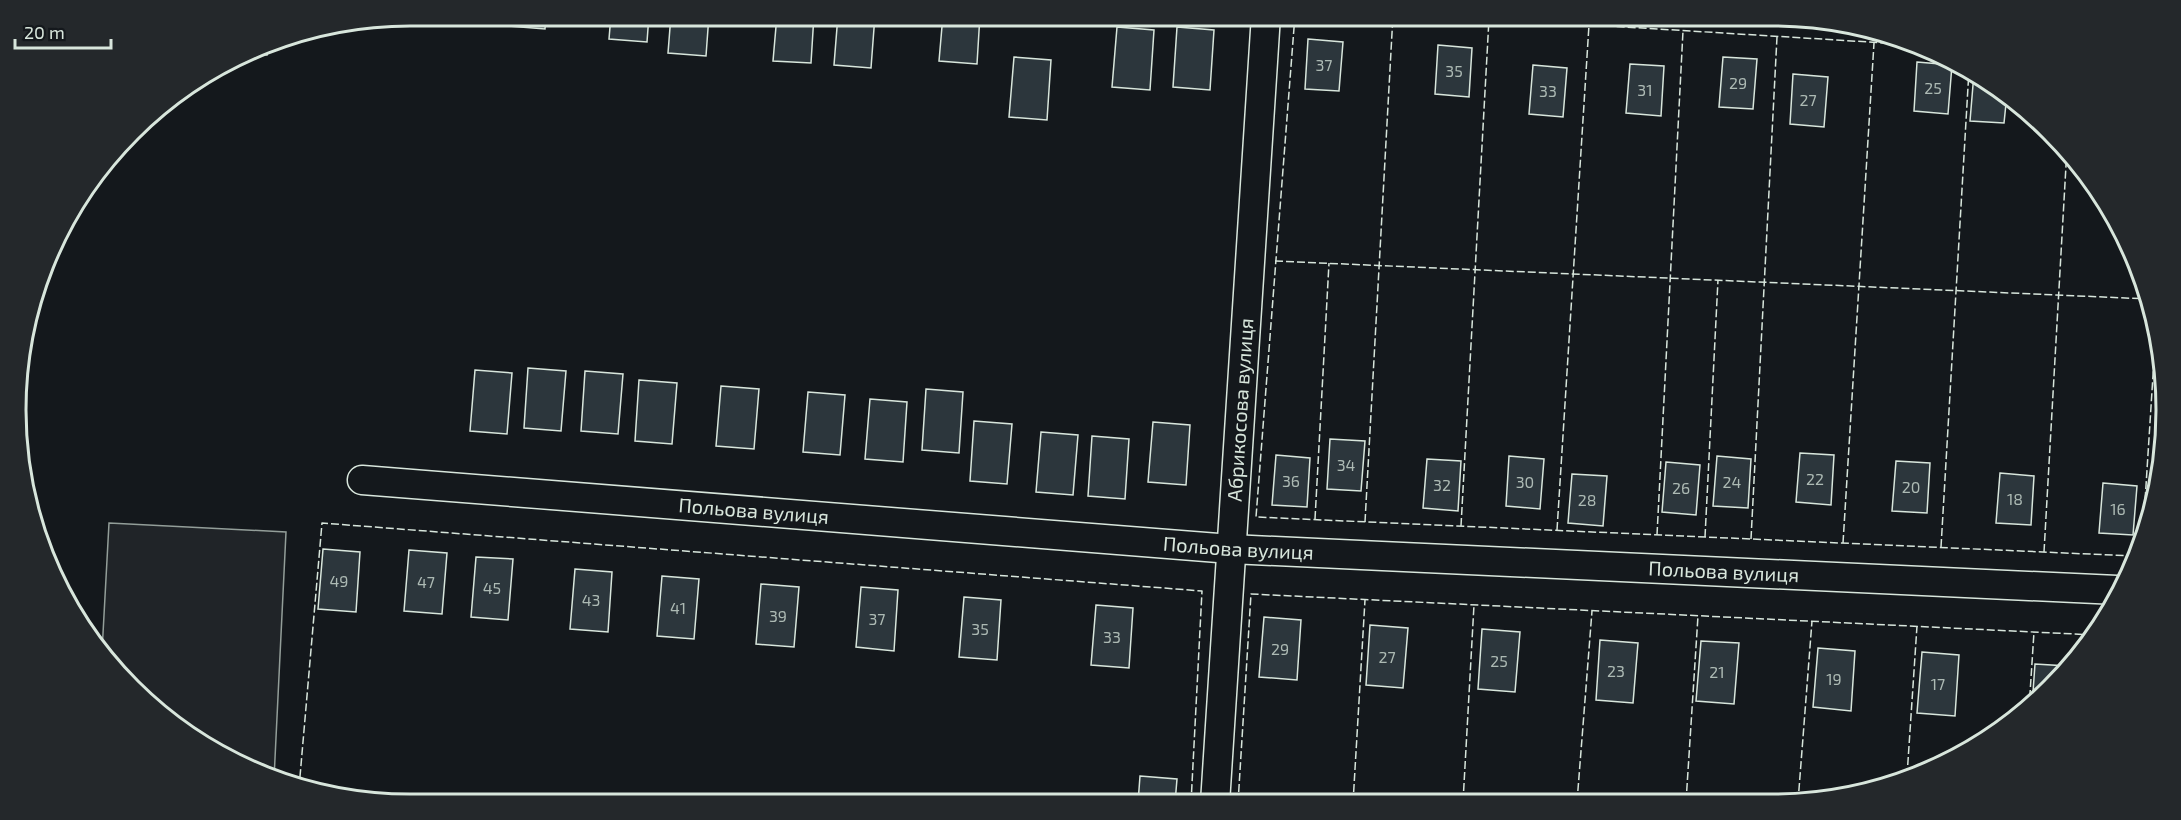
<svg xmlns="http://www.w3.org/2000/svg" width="2181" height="820" font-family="'Exo 2',sans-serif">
<rect width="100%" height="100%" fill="#14181c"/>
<path fill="#202428" stroke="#939e99" stroke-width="1.5" d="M 109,523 L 286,532 L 274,779 L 236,764 L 170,724 L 102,652 Z"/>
<g fill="#2c363c" stroke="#d8e6dc" stroke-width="1.5">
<path d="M 410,15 L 443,15 L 443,24 L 405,21 L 406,16 Z"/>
<path d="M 508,15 L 546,15 L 545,29 L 507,26 Z"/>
<path d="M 611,15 L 649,15 L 647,42 L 609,39 Z"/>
<path d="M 671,15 L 709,15 L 706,56 L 668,53 Z"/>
<path d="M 777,15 L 814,15 L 811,63 L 773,61 Z"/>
<path d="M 838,15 L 875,15 L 871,68 L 834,65 Z"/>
<path d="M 943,15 L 980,15 L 977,64 L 939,61 Z"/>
<path d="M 1117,27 L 1154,30 L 1150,90 L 1112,87 Z"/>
<path d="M 1177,27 L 1214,30 L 1210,90 L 1173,87 Z"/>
<path d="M 1308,39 L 1343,42 L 1339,91 L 1305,89 Z"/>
<path d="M 268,43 L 267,55 L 244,53 Z"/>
<path d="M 1438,45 L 1472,48 L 1469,97 L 1435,94 Z"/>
<path d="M 1014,57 L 1051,60 L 1047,120 L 1009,117 Z"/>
<path d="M 1723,57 L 1757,59 L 1753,109 L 1719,107 Z"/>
<path d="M 1917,62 L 1952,65 L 1948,114 L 1914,111 Z"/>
<path d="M 1630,64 L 1664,66 L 1661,116 L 1626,113 Z"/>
<path d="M 1533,65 L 1567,68 L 1563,117 L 1529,114 Z"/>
<path d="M 1974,73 L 2007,94 L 2004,123 L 1970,121 Z"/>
<path d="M 1793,74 L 1828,77 L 1824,127 L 1790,124 Z"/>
<path d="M 528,368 L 566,371 L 561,431 L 524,428 Z"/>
<path d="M 475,370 L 512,373 L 507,434 L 470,431 Z"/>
<path d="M 585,371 L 623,374 L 618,434 L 581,431 Z"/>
<path d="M 639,380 L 677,383 L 672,444 L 635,441 Z"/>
<path d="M 721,386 L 759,389 L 754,449 L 716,446 Z"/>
<path d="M 926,389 L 963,392 L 959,453 L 922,450 Z"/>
<path d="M 808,392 L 845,395 L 840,455 L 803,452 Z"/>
<path d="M 870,399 L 907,402 L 903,462 L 865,459 Z"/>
<path d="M 974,421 L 1012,424 L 1007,484 L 970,481 Z"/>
<path d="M 1153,422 L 1190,425 L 1186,485 L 1148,482 Z"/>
<path d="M 1041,432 L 1078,435 L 1073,495 L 1036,492 Z"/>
<path d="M 1092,436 L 1129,439 L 1125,499 L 1088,496 Z"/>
<path d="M 1330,439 L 1365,441 L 1361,491 L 1327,489 Z"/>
<path d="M 1800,453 L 1834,455 L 1831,505 L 1796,502 Z"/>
<path d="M 1276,455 L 1310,458 L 1307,507 L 1272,505 Z"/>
<path d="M 1509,456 L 1544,459 L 1540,509 L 1506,506 Z"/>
<path d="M 1717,456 L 1751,459 L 1748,508 L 1713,506 Z"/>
<path d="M 1427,459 L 1461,461 L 1458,511 L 1423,508 Z"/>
<path d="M 1896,461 L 1930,463 L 1927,513 L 1892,511 Z"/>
<path d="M 1666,462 L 1700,465 L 1696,515 L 1662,512 Z"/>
<path d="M 2000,473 L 2034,476 L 2031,525 L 1996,523 Z"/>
<path d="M 1572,474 L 1607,476 L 1603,526 L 1568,523 Z"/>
<path d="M 2103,483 L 2137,486 L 2133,535 L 2099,533 Z"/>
<path d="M 323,549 L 360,552 L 356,612 L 318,609 Z"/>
<path d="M 409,550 L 447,553 L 442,614 L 404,611 Z"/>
<path d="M 476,557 L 513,559 L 508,620 L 471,617 Z"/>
<path d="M 575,569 L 612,572 L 608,632 L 570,629 Z"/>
<path d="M 662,576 L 699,579 L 694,639 L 657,636 Z"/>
<path d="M 761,584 L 799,587 L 794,647 L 756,644 Z"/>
<path d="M 861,587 L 898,590 L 894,651 L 856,647 Z"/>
<path d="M 964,597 L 1001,600 L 997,660 L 959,657 Z"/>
<path d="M 1096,605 L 1133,608 L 1129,668 L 1091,665 Z"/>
<path d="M 1264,617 L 1301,620 L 1297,680 L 1259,677 Z"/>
<path d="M 1370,625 L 1408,628 L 1403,688 L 1366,685 Z"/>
<path d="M 1482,629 L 1520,632 L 1515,692 L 1478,689 Z"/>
<path d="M 1600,640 L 1638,643 L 1633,703 L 1596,700 Z"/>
<path d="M 1701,641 L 1739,643 L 1734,704 L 1696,701 Z"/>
<path d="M 1818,648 L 1855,651 L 1851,711 L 1813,707 Z"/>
<path d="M 1922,652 L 1959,655 L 1955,716 L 1917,713 Z"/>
<path d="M 2035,664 L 2067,666 L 2032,706 Z"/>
<path d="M 1140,776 L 1177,779 L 1175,803 L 1138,803 Z"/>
</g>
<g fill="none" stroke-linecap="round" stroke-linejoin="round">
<g stroke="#d8e6dc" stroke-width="31">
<g id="minor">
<path id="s1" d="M 362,480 L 1231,549 L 2117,590"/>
<path id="s2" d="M 1215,803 L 1266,15"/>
</g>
</g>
<use href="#minor" stroke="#14181c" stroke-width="28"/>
<g stroke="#d8e6dc" stroke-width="1.5" stroke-dasharray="8 3" stroke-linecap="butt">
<path d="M 1295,15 L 1256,517 L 2133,556"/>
<path d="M 1430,15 L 1918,45"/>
<path d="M 1275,261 L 2149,299"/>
<path d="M 1315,519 L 1329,263"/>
<path d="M 1365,522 L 1393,15"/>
<path d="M 1461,526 L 1489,19"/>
<path d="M 1557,530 L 1589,25"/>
<path d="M 2143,533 L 2156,328"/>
<path d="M 1657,535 L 1683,31"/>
<path d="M 1705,537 L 1718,280"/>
<path d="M 1751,539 L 1777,37"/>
<path d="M 1843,543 L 1874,43"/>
<path d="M 1941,547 L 1969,70"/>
<path d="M 2044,552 L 2067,148"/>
<path d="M 2029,709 L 2034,632"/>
<path d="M 1907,776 L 1917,626"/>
<path d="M 299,788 L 322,523 L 1202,591 L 1191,803"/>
<path d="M 1463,802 L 1474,605"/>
<path d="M 1577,802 L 1592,611"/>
<path d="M 1686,802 L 1698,616"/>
<path d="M 1798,802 L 1812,621"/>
<path d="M 1238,803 L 1251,594 L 2095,635"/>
<path d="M 1353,803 L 1365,600"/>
</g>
</g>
<g text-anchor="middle" stroke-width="4.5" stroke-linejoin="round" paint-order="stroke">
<g font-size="16" fill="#adbab4">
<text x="1324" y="71">37</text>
<text x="1454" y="77">35</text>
<text x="1738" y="89">29</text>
<text x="1933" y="94">25</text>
<text x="1645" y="96">31</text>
<text x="1548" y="97">33</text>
<text x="1808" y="106">27</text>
<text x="1346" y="471">34</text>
<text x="1815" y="485">22</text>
<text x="1291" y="487">36</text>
<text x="1525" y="488">30</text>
<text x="1732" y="488">24</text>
<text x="1442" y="491">32</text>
<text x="1911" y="493">20</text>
<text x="1681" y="494">26</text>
<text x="2015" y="505">18</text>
<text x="1587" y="506">28</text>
<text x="2118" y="515">16</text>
<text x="339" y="587">49</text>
<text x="426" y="588">47</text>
<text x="492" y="594">45</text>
<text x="591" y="606">43</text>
<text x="678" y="614">41</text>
<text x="778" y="622">39</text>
<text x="877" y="625">37</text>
<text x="980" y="635">35</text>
<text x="1112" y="643">33</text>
<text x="1280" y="655">29</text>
<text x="1387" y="663">27</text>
<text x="1499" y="667">25</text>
<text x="1616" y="677">23</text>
<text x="1717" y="678">21</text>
<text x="1834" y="685">19</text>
<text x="1938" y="690">17</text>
</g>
<g font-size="20" fill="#d8e6dc" stroke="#14181c">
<text dy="7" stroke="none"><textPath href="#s2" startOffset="394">Абрикосова вулиця</textPath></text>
<text dy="7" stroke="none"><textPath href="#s1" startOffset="393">Польова вулиця</textPath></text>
<text dy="7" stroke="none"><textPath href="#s1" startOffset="879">Польова вулиця</textPath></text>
<text dy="7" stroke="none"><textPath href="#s1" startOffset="1365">Польова вулиця</textPath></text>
</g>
</g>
<path d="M0 0H2181V820H0ZM410 26H1772A384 384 0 0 1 2156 410V410A384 384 0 0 1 1772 794H410A384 384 0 0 1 26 410V410A384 384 0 0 1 410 26Z" fill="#24282b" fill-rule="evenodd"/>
<path fill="none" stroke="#d8e6dc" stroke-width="3" d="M410 26H1772A384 384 0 0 1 2156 410V410A384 384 0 0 1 1772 794H410A384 384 0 0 1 26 410V410A384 384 0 0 1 410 26Z"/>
<path d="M15 39v9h96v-9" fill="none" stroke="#d8e6dc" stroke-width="3"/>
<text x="24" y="39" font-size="18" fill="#d8e6dc" stroke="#14181c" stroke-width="4.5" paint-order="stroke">20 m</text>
</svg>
